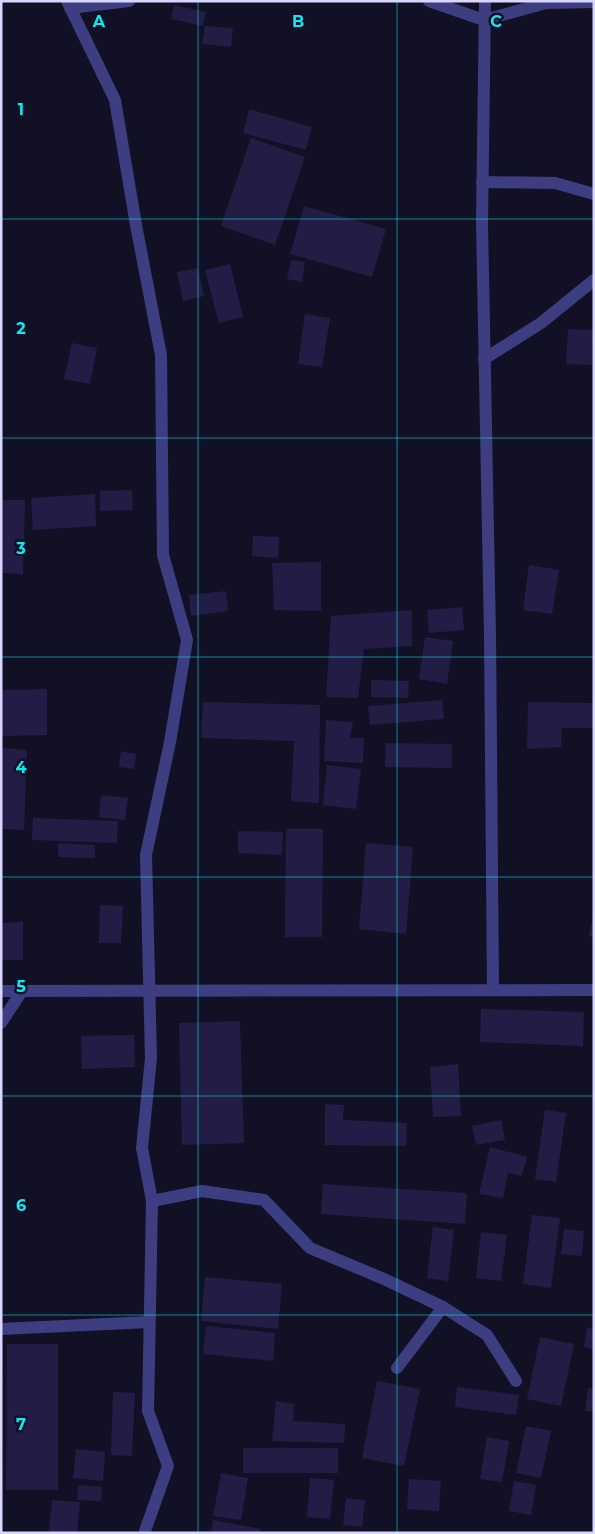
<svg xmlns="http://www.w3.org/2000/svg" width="595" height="1534" font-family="Montserrat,sans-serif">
<rect width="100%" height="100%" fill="#121025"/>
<g fill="#231d45">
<path d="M 174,5 L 206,12 L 203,26 L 171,19 Z"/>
<path d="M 205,26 L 233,28 L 231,47 L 202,44 Z"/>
<path d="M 249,109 L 312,127 L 306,150 L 243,133 Z"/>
<path d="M 251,138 L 305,157 L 275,245 L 221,226 Z"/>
<path d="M 304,206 L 386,229 L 372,277 L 290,254 Z"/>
<path d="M 291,260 L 305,262 L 302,282 L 287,279 Z"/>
<path d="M 230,264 L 243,317 L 219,323 L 205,270 Z"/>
<path d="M 198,268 L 204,296 L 183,301 L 177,272 Z"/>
<path d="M 305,314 L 330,318 L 322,367 L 298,364 Z"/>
<path d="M 568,329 L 593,330 L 592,365 L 566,364 Z"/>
<path d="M 72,343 L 97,348 L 90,384 L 64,379 Z"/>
<path d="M 132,490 L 133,510 L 100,511 L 100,491 Z"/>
<path d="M 95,494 L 96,526 L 33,530 L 31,498 Z"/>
<path d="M 1,500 L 25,500 L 23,574 L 1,573 Z"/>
<path d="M 253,536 L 279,537 L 278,558 L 252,556 Z"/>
<path d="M 321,562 L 321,611 L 274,610 L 272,563 Z"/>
<path d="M 529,565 L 559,570 L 552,614 L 523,610 Z"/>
<path d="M 226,591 L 228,611 L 191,616 L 189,595 Z"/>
<path d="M 462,607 L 464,630 L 429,633 L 427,610 Z"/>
<path d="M 412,610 L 412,646 L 364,649 L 358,698 L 326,697 L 331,616 Z"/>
<path d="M 425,637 L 453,641 L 447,684 L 419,679 Z"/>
<path d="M 371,680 L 409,681 L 408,698 L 371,697 Z"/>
<path d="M 47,689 L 47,735 L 1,736 L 1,690 Z"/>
<path d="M 442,700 L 444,719 L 370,725 L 368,706 Z"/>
<path d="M 203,702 L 320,705 L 319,803 L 291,801 L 294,741 L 201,738 Z"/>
<path d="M 528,702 L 594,703 L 594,728 L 562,728 L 561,747 L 527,749 Z"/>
<path d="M 326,720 L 353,722 L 350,738 L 364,738 L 363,763 L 324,761 Z"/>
<path d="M 386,743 L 452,744 L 452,768 L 385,767 Z"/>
<path d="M 1,748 L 27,750 L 24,830 L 1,829 Z"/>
<path d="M 121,751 L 136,754 L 134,769 L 119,767 Z"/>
<path d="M 327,765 L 361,769 L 356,809 L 323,805 Z"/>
<path d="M 101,795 L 128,798 L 125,820 L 99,817 Z"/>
<path d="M 33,818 L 118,821 L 117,843 L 32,840 Z"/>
<path d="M 286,829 L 323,829 L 322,937 L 285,937 Z"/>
<path d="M 238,831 L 283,832 L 282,855 L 238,853 Z"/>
<path d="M 58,843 L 95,845 L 95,858 L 58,857 Z"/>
<path d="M 366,843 L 413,847 L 406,934 L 359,929 Z"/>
<path d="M 100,905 L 123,906 L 121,943 L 99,943 Z"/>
<path d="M 593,916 L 594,916 L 594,937 L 589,936 Z"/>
<path d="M 23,922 L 23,960 L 1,960 L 1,923 Z"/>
<path d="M 481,1009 L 584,1012 L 583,1046 L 480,1042 Z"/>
<path d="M 240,1021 L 244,1143 L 182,1145 L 179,1023 Z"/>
<path d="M 134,1035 L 135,1067 L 82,1069 L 81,1036 Z"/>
<path d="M 458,1064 L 461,1116 L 433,1117 L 430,1067 Z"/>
<path d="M 325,1104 L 344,1105 L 343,1120 L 407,1123 L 406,1146 L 325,1145 Z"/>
<path d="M 545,1110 L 566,1113 L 556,1182 L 535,1179 Z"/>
<path d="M 501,1120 L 505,1140 L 476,1145 L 472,1126 Z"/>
<path d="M 490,1147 L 527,1157 L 522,1176 L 508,1173 L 503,1198 L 479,1194 Z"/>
<path d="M 323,1184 L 467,1193 L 465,1224 L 321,1214 Z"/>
<path d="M 532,1215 L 560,1218 L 551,1288 L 523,1284 Z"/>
<path d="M 433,1227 L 454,1230 L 448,1281 L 427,1278 Z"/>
<path d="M 564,1229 L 584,1231 L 582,1256 L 561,1254 Z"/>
<path d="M 481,1232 L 507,1235 L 501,1281 L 476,1278 Z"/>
<path d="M 205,1277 L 282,1284 L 278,1329 L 201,1321 Z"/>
<path d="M 206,1326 L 275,1333 L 273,1361 L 203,1354 Z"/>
<path d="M 587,1327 L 594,1329 L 594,1349 L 584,1347 Z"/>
<path d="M 540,1337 L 574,1344 L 561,1406 L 527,1399 Z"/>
<path d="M 7,1344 L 58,1344 L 58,1490 L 6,1490 Z"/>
<path d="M 377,1381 L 420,1389 L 404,1466 L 362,1458 Z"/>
<path d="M 457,1387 L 519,1395 L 516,1415 L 455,1407 Z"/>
<path d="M 588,1388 L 594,1389 L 594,1412 L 585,1411 Z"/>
<path d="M 113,1392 L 135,1393 L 132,1456 L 111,1455 Z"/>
<path d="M 276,1401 L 294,1404 L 293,1421 L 345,1424 L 344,1443 L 272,1441 Z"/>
<path d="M 526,1426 L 551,1431 L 541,1478 L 516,1473 Z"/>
<path d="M 487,1437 L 509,1441 L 502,1482 L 480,1479 Z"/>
<rect x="243" y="1448" width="95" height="25"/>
<path d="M 76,1449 L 105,1452 L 103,1481 L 73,1478 Z"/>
<path d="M 221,1473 L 248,1478 L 241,1520 L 213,1516 Z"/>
<path d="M 310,1478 L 334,1480 L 330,1519 L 307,1517 Z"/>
<path d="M 409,1479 L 441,1481 L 439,1511 L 407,1509 Z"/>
<path d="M 514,1481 L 536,1485 L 531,1515 L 509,1511 Z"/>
<path d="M 78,1485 L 102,1487 L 101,1501 L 77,1500 Z"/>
<path d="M 346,1498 L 365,1500 L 362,1527 L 343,1525 Z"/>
<path d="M 52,1500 L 80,1502 L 77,1533 L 49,1533 Z"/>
<path d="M 213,1520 L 261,1529 L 260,1533 L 211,1533 Z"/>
</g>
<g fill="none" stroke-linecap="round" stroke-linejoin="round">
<g stroke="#3d3e82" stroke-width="12">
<path d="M 67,1 L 115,100 L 136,225 L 161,355 L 163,555 L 187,640 L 170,742 L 146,855 L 151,1058 L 142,1148 L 152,1201 L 148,1411 L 168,1466 L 145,1531"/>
<path d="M 429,1 L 484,20 L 546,3 L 594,2"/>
<path d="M 485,1 L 482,223 L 490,635 L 493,990"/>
<path d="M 70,8 L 129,1"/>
<path d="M 482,182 L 555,183 L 594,194"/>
<path d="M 484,359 L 541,323 L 594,280"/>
<path d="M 1,991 L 594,990"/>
<path d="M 1,1023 L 22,991"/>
<path d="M 152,1201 L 202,1191 L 264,1200 L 310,1248 L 384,1279 L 443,1307 L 487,1335 L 516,1381"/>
<path d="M 1,1329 L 149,1322"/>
<path d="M 397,1368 L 443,1307"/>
</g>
</g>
<path fill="none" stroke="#0beaf5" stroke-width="1" stroke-opacity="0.55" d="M 198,1 L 198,1533M 397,1 L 397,1533M 1,219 L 594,219M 1,438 L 594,438M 1,657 L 594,657M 1,877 L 594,877M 1,1096 L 594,1096M 1,1315 L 594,1315"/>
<g font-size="16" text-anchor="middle" font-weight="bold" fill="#0beaf5" stroke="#121025" stroke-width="5" stroke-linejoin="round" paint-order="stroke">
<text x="99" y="27">A</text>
<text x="298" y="27">B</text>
<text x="496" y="27">C</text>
<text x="21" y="115">1</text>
<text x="21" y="334">2</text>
<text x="21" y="554">3</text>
<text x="21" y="773">4</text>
<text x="21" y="992">5</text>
<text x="21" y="1211">6</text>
<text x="21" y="1430">7</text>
</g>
<rect width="595" height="1534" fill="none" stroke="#d8d6fd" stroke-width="5"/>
</svg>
